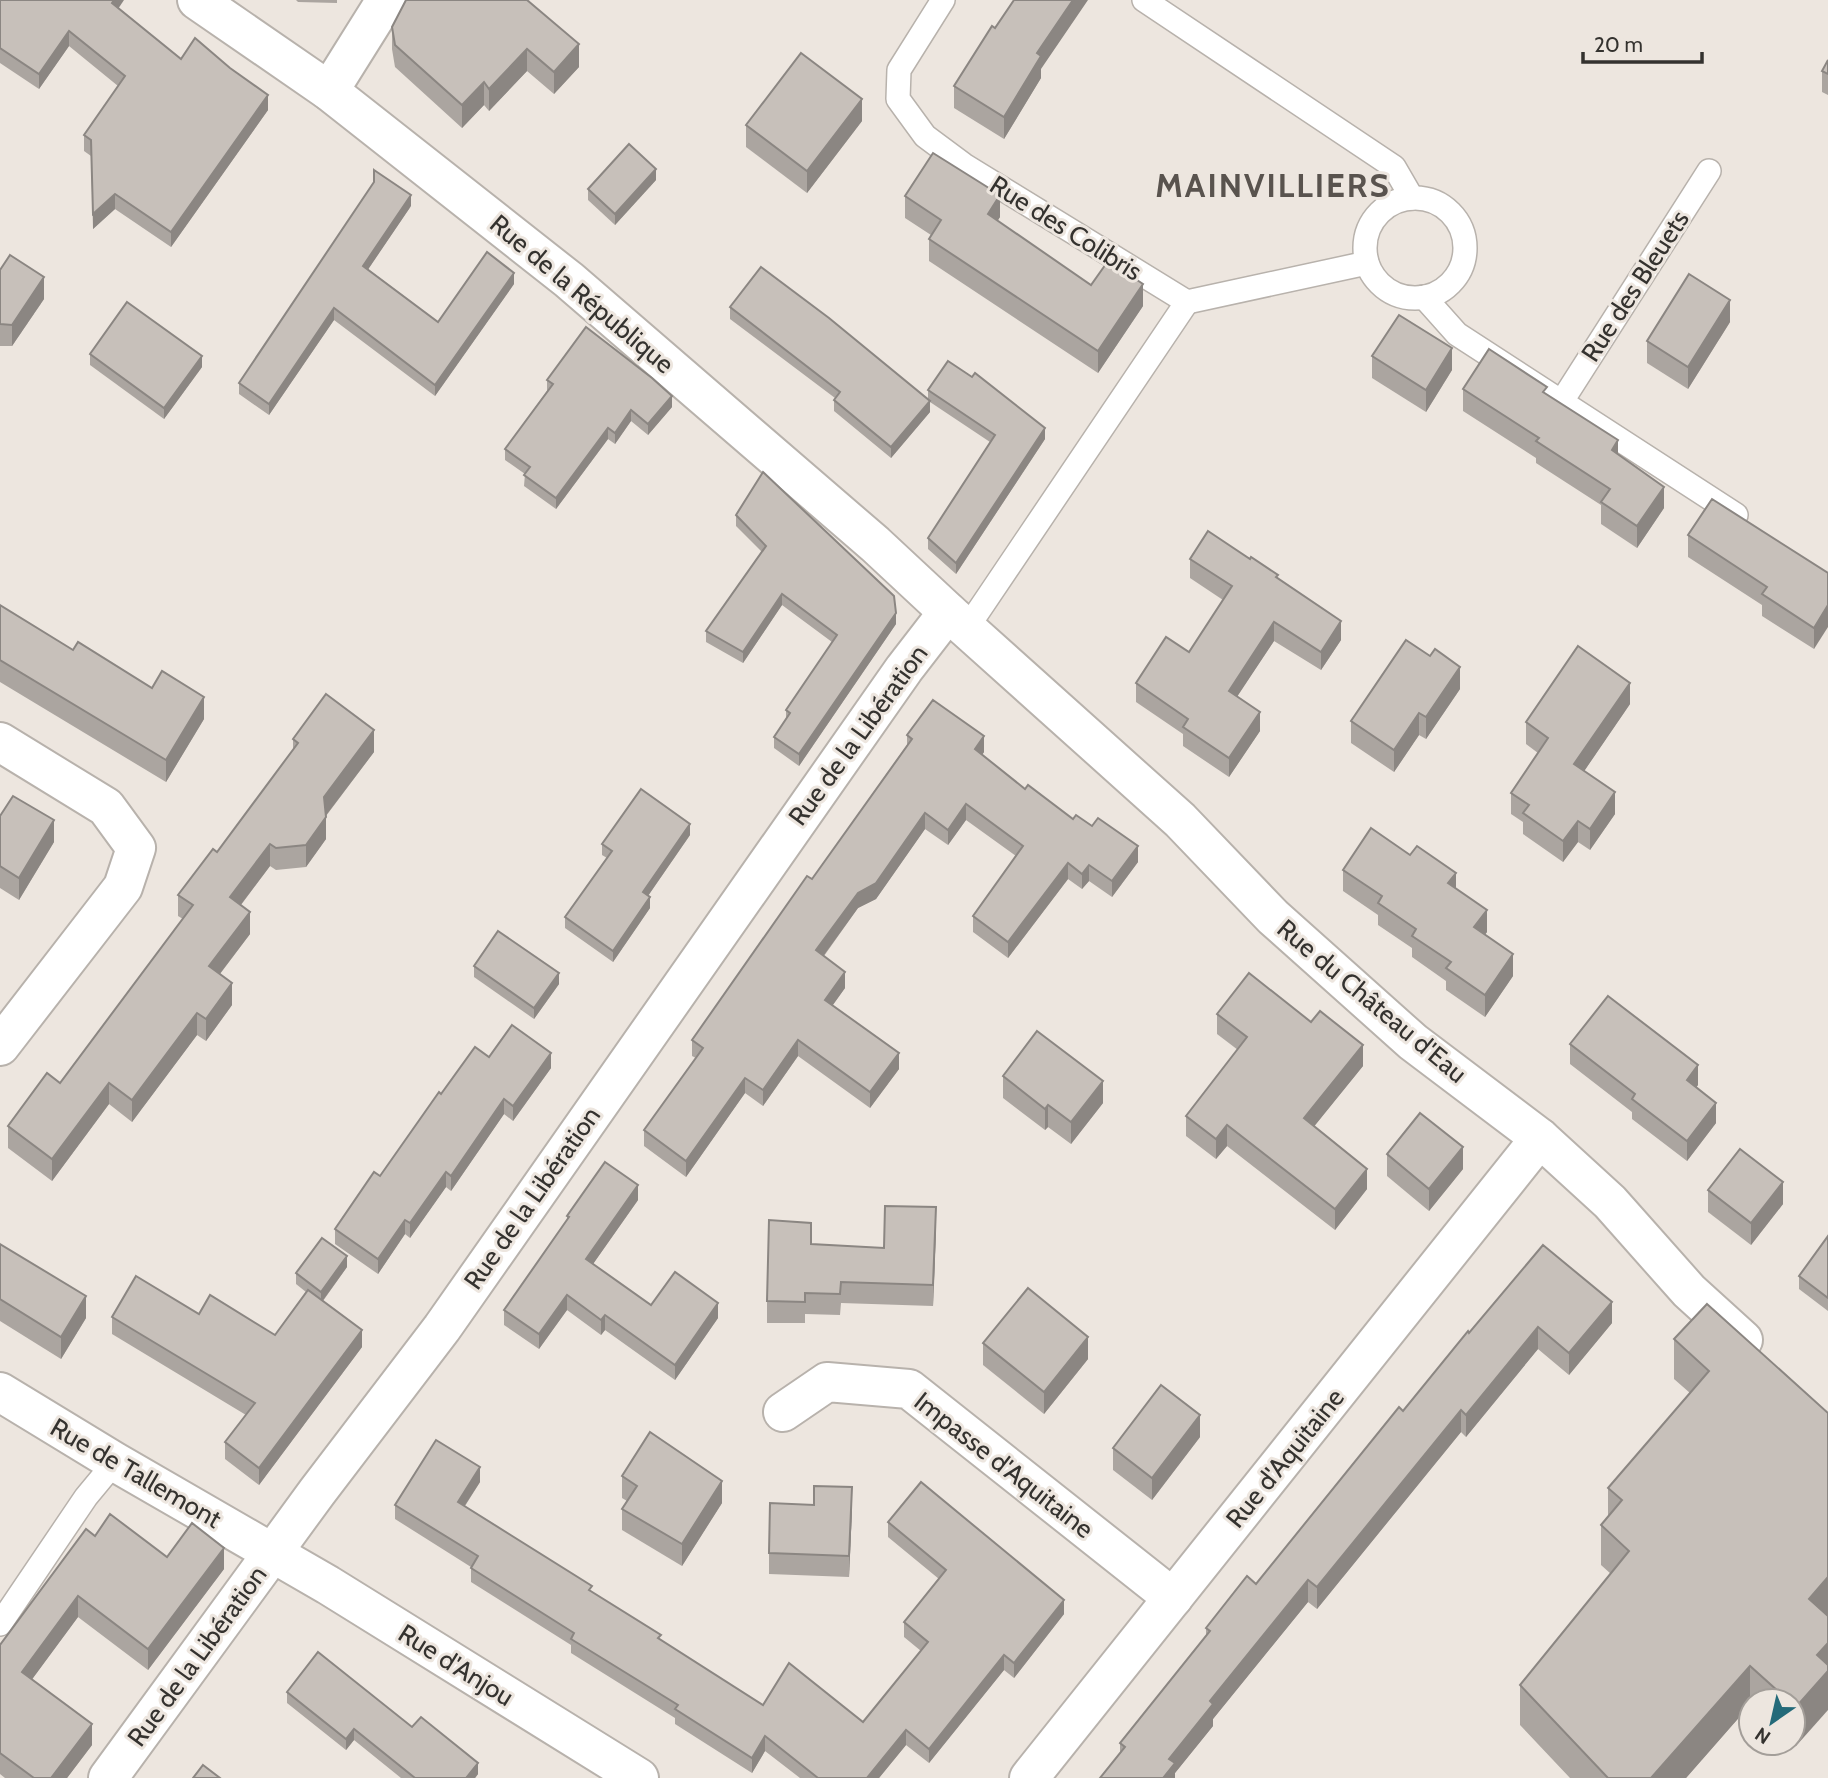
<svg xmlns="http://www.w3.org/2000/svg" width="1828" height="1778" font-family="Cabin,sans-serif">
<rect width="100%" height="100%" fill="#ede6df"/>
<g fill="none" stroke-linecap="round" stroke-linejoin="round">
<g stroke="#b8b2ac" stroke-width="26">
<g id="lane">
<path d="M 943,0 L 899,70 L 898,99 L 925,136 L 964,165 L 1187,302 L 1367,263"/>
<path d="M 1144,0 L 1394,167 L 1412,198"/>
<circle cx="1415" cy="248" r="50"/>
<path d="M 1424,297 L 1457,334 L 1736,515"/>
<path d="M 1562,401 L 1709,171"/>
<path d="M 967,628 L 1187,302"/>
<path d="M 0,1624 L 86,1497 L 115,1462"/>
</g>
</g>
<g stroke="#b8b2ac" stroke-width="42">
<g id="street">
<path d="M 329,91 L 386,0"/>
<path d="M 0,742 L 106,807 L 136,848 L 123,887 L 0,1046"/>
<path d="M 0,1392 L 115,1462 L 328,1585 L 639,1778"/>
<path d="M 783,1412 L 827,1382 L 909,1389 L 1173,1598"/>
<path d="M 1029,1778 L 1540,1138"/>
</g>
</g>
<g stroke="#b8b2ac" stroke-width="42">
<g id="secondary">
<path d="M 197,0 L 329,91 L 569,280 L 875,544 L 948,612 L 1180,820 L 1273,917 L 1413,1042 L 1540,1138 L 1610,1202 L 1689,1291 L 1743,1340"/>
<path d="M 108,1778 L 317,1492 L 442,1328 L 904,669 L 948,612"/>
</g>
</g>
<use href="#lane" stroke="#fff" stroke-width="23"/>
<use href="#street" stroke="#fff" stroke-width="38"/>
<use href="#secondary" stroke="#fff" stroke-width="38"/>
</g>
<g fill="#aba5a0">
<path d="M 0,0 L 118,9 L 181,59 L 268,110 L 171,247 L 115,209 L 93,229 L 91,156 L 84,151 L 84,135 L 118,86 L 69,46 L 39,89 L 0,63 Z"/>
<path d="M 296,0 L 337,0 L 337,3 L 298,2 Z"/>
<path d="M 406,0 L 579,67 L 554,94 L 527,71 L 489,111 L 484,105 L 462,128 L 395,67 L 392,49 L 392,27 Z"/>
<path d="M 995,28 L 1041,69 L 1041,78 L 1004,139 L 954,108 L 954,86 Z"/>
<path d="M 1828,60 L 1828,95 L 1822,92 L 1822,71 Z"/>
<path d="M 862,121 L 807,193 L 746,147 L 746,125 Z"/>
<path d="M 656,180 L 615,225 L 588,200 L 588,189 Z"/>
<path d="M 905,196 L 1000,217 L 997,221 L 1091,285 L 1143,306 L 1098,373 L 929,261 L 929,239 L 931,235 L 905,218 Z"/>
<path d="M 411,206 L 368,269 L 438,322 L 514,284 L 435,396 L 334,320 L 269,415 L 239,394 L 239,383 Z"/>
<path d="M 0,270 L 44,299 L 12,346 L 0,346 Z"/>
<path d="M 730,307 L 928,399 L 928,390 L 1045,439 L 956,574 L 928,549 L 928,538 L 990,442 L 930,402 L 930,412 L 891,458 L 834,411 L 834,400 L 835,398 L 730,319 Z"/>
<path d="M 1730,322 L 1688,389 L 1647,363 L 1647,341 Z"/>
<path d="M 90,354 L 202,367 L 164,419 L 90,365 Z"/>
<path d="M 1372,356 L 1452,370 L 1426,412 L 1372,378 Z"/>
<path d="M 547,380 L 672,407 L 648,435 L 631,421 L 615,444 L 608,439 L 556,509 L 524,486 L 525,474 L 505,460 L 505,449 L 547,391 Z"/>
<path d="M 1463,389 L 1547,394 L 1618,455 L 1664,508 L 1637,548 L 1601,524 L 1601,505 L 1536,463 L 1536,458 L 1463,411 Z"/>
<path d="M 736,515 L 896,624 L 799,766 L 774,748 L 774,737 L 786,719 L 786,710 L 832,642 L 782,605 L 743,663 L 706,642 L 706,631 L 762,552 L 736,526 Z"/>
<path d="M 1688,535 L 1828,573 L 1814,649 L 1762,616 L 1762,605 L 1688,557 Z"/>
<path d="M 1190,559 L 1278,578 L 1341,640 L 1321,670 L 1274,641 L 1237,696 L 1260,731 L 1229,777 L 1183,746 L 1183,734 L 1136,702 L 1136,683 L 1189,652 L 1223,600 L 1190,578 Z"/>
<path d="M 0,605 L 73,650 L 152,688 L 204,719 L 166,782 L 0,682 Z"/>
<path d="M 1460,689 L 1426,739 L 1419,735 L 1394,772 L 1351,743 L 1351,721 Z"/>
<path d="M 1630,704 L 1584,771 L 1615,814 L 1590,850 L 1578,842 L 1563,862 L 1523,834 L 1523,822 L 1511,814 L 1511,793 L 1538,753 L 1526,744 L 1526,722 Z"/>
<path d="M 907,735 L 984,752 L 982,755 L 1025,789 L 1073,819 L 1138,862 L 1112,897 L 1089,881 L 1082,889 L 1068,879 L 1008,958 L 973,932 L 973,916 L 1016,856 L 966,820 L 948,845 L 925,829 L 876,899 L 858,908 L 824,956 L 845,988 L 832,1006 L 899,1069 L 870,1108 L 798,1056 L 763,1106 L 745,1093 L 686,1177 L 644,1146 L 644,1130 L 696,1058 L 692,1056 L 692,1040 L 812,879 L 907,745 Z"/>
<path d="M 293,739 L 374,752 L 326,816 L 326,839 L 306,867 L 276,870 L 270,866 L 241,905 L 250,934 L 220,974 L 232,1005 L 206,1041 L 197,1035 L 132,1122 L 109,1104 L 52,1181 L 8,1148 L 8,1126 L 60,1083 L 183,919 L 178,916 L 178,895 L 217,852 L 293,750 Z"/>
<path d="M 0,816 L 54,842 L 19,900 L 0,888 Z"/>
<path d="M 690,835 L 648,896 L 650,908 L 613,962 L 565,928 L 565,917 L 607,858 L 602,855 L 602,844 Z"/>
<path d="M 1343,870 L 1456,888 L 1487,932 L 1485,934 L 1513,976 L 1485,1017 L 1446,990 L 1446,981 L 1412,957 L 1412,948 L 1378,925 L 1378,915 L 1343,891 Z"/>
<path d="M 474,966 L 559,984 L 534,1019 L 474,977 Z"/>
<path d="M 1217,1014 L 1363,1066 L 1314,1126 L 1367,1189 L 1335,1230 L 1227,1146 L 1216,1159 L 1186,1136 L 1186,1116 L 1238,1050 L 1217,1034 Z"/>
<path d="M 1570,1044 L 1698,1085 L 1696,1087 L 1716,1123 L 1687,1161 L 1632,1119 L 1632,1112 L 1570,1064 Z"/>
<path d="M 489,1057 L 551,1068 L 513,1121 L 504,1114 L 451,1191 L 446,1187 L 410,1238 L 405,1234 L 378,1274 L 335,1244 L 335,1229 L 380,1176 L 441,1094 Z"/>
<path d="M 1003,1076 L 1103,1103 L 1071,1144 L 1048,1127 L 1045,1130 L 1003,1098 Z"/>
<path d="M 1387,1154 L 1463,1169 L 1429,1211 L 1387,1176 Z"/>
<path d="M 1708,1190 L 1783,1204 L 1751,1245 L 1708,1212 Z"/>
<path d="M 638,1200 L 593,1264 L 651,1305 L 718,1318 L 675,1380 L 605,1330 L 601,1335 L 567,1310 L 539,1349 L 504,1325 L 504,1310 L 567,1221 L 567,1216 Z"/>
<path d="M 936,1229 L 933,1306 L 841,1303 L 840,1315 L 805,1314 L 805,1323 L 767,1323 L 767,1301 L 811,1244 L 884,1248 Z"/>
<path d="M 1828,1236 L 1828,1311 L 1799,1289 L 1799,1276 Z"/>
<path d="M 0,1244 L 86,1318 L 61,1359 L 0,1321 Z"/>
<path d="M 1543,1245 L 1612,1323 L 1569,1375 L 1538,1349 L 1466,1437 L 1461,1432 L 1317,1609 L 1308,1602 L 1213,1719 L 1213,1726 L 1175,1773 L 1175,1778 L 1120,1753 L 1120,1743 L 1206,1637 L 1206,1628 L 1256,1584 Z"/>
<path d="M 347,1267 L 323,1301 L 362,1347 L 259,1485 L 225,1459 L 225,1442 L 246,1415 L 112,1334 L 112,1317 L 199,1314 L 275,1335 L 306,1292 L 296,1284 L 296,1273 Z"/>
<path d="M 1674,1339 L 1828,1413 L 1796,1746 L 1792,1743 L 1793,1743 L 1793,1701 L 1751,1701 L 1751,1706 L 1750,1705 L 1686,1778 L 1570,1778 L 1520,1725 L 1520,1685 L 1611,1574 L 1601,1565 L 1601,1525 L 1608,1517 L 1608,1488 L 1690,1393 L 1674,1379 Z"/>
<path d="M 983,1343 L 1088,1359 L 1044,1414 L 983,1365 Z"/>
<path d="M 1200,1437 L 1152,1500 L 1113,1470 L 1113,1448 Z"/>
<path d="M 622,1476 L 722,1503 L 682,1566 L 622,1530 L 622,1509 L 627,1501 L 622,1498 Z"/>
<path d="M 480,1482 L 465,1506 L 661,1640 L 763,1705 L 863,1722 L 921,1651 L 904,1637 L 904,1622 L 939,1579 L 888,1537 L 888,1522 L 1064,1614 L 1014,1678 L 1004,1670 L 929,1763 L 906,1745 L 879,1778 L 800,1778 L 765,1751 L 752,1773 L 675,1724 L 675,1718 L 571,1653 L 571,1645 L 471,1582 L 471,1567 L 395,1519 L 395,1505 Z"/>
<path d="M 852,1509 L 849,1577 L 769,1574 L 769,1553 Z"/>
<path d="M 95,1536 L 167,1557 L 224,1569 L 148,1670 L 78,1617 L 32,1679 L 92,1745 L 67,1778 L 5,1778 L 0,1774 L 0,1645 Z"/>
<path d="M 287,1692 L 412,1727 L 478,1774 L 475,1778 L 401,1778 L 354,1740 L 346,1750 L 287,1703 Z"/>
</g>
<g fill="#8b8682">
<path d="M 114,0 L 124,0 L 112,18 L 112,3 Z"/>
<path d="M 1073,0 L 1088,0 L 1041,69 L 1041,78 L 1004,139 L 1004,117 L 1037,53 Z"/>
<path d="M 69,31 L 69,46 L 39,89 L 39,74 Z"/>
<path d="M 579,44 L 579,67 L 554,94 L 554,72 Z"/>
<path d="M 527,49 L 527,71 L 489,111 L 489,89 Z"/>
<path d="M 484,82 L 484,105 L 462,128 L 462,105 Z"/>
<path d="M 268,95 L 268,110 L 171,247 L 171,232 Z"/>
<path d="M 862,99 L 862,121 L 807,193 L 807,171 Z"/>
<path d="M 656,169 L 656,180 L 615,225 L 615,214 Z"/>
<path d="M 115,194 L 115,209 L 93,229 L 93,214 Z"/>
<path d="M 411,195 L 411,206 L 363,277 L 363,266 Z"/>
<path d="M 1000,195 L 1000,217 L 988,236 L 988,214 Z"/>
<path d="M 514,273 L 514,284 L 435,396 L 435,385 Z"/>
<path d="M 44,277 L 44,299 L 12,346 L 12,325 Z"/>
<path d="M 1143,284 L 1143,306 L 1098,373 L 1098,351 Z"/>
<path d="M 1730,300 L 1730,322 L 1688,389 L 1688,367 Z"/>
<path d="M 334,308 L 334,320 L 269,415 L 269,404 Z"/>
<path d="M 1452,348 L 1452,370 L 1426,412 L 1426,390 Z"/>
<path d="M 202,356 L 202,367 L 164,419 L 164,408 Z"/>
<path d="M 672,396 L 672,407 L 648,435 L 648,424 Z"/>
<path d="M 930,401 L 930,412 L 891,458 L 891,447 Z"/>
<path d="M 631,410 L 631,421 L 615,444 L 615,433 Z"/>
<path d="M 608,428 L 608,439 L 556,509 L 556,498 Z"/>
<path d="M 1045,428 L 1045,439 L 956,574 L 956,563 Z"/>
<path d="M 1618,440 L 1618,462 L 1612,450 Z"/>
<path d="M 1664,487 L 1664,508 L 1637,548 L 1637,526 Z"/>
<path d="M 782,594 L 782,605 L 743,663 L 743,652 Z"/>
<path d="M 1828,605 L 1828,627 L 1814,649 L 1814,628 Z"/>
<path d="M 896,613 L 896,624 L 799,766 L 799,754 Z"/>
<path d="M 1341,621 L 1341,640 L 1321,670 L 1321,652 Z"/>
<path d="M 1274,622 L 1274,641 L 1229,709 L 1229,691 Z"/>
<path d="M 1460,667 L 1460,689 L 1426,739 L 1426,717 Z"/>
<path d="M 1630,683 L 1630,704 L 1574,786 L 1574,764 Z"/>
<path d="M 204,697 L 204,719 L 166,782 L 166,760 Z"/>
<path d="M 1260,712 L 1260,731 L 1229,777 L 1229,758 Z"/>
<path d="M 1419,713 L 1419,735 L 1394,772 L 1394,750 Z"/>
<path d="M 374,730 L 374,752 L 324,818 L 324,797 Z"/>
<path d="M 984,736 L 984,752 L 975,765 L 975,749 Z"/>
<path d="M 1615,792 L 1615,814 L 1590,850 L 1590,829 Z"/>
<path d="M 966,804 L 966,820 L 948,845 L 948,830 Z"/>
<path d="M 925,813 L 925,829 L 876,899 L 858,908 L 816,966 L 816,950 L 858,893 Z"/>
<path d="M 326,817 L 326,839 L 306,867 L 306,845 Z"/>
<path d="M 54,820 L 54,842 L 19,900 L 19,878 Z"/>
<path d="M 1578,821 L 1578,842 L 1563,862 L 1563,841 Z"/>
<path d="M 690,824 L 690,835 L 643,903 L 643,892 Z"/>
<path d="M 270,844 L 270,866 L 230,919 L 230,897 Z"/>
<path d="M 1138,846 L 1138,862 L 1112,897 L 1112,881 Z"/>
<path d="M 1068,863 L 1068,879 L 1008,958 L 1008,942 Z"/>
<path d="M 1089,865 L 1089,881 L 1082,889 L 1082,874 Z"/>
<path d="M 1456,873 L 1456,895 L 1448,883 Z"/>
<path d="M 650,897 L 650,908 L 613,962 L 613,951 Z"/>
<path d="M 1487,910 L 1487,932 L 1474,949 L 1474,927 Z"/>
<path d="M 250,912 L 250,934 L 209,988 L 209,966 Z"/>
<path d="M 1513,954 L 1513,976 L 1485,1017 L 1485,995 Z"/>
<path d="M 845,972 L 845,988 L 825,1016 L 825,1000 Z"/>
<path d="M 559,973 L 559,984 L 534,1019 L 534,1008 Z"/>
<path d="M 232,983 L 232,1005 L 206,1041 L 206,1019 Z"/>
<path d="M 197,1013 L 197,1035 L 132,1122 L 132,1100 Z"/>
<path d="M 798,1040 L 798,1056 L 763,1106 L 763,1090 Z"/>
<path d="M 1363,1045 L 1363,1066 L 1304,1139 L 1304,1118 Z"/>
<path d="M 551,1053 L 551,1068 L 513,1121 L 513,1106 Z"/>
<path d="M 899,1053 L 899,1069 L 870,1108 L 870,1092 Z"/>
<path d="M 1698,1065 L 1698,1085 L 1687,1100 L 1687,1080 Z"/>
<path d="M 745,1078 L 745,1093 L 686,1177 L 686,1161 Z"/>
<path d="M 1103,1081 L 1103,1103 L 1071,1144 L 1071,1122 Z"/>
<path d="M 109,1083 L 109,1104 L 52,1181 L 52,1159 Z"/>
<path d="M 504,1099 L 504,1114 L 451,1191 L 451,1176 Z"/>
<path d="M 1716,1103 L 1716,1123 L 1687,1161 L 1687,1141 Z"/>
<path d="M 1048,1105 L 1048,1127 L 1045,1130 L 1045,1109 Z"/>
<path d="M 1227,1125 L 1227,1146 L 1216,1159 L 1216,1139 Z"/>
<path d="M 1463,1147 L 1463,1169 L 1429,1211 L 1429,1189 Z"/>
<path d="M 1367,1169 L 1367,1189 L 1335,1230 L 1335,1209 Z"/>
<path d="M 446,1172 L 446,1187 L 410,1238 L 410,1223 Z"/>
<path d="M 1783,1182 L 1783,1204 L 1751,1245 L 1751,1223 Z"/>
<path d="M 638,1185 L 638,1200 L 586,1274 L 586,1259 Z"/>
<path d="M 936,1207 L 936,1229 L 933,1306 L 933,1285 Z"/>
<path d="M 405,1220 L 405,1234 L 378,1274 L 378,1259 Z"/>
<path d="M 347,1256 L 347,1267 L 321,1303 L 321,1292 Z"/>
<path d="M 567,1295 L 567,1310 L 539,1349 L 539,1334 Z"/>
<path d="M 86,1296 L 86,1318 L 61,1359 L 61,1337 Z"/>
<path d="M 1612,1302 L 1612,1323 L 1569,1375 L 1569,1353 Z"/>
<path d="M 718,1303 L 718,1318 L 675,1380 L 675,1365 Z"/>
<path d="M 605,1315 L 605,1330 L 601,1335 L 601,1320 Z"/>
<path d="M 1538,1327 L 1538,1349 L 1466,1437 L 1466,1415 Z"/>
<path d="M 362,1330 L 362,1347 L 259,1485 L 259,1468 Z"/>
<path d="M 1088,1337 L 1088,1359 L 1044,1414 L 1044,1392 Z"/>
<path d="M 1461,1410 L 1461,1432 L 1317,1609 L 1317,1587 Z"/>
<path d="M 1200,1415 L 1200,1437 L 1152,1500 L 1152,1478 Z"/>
<path d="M 480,1467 L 480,1482 L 458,1516 L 458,1502 Z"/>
<path d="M 722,1481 L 722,1503 L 682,1566 L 682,1544 Z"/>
<path d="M 852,1487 L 852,1509 L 849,1577 L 849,1556 Z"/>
<path d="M 224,1548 L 224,1569 L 148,1670 L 148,1649 Z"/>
<path d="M 1828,1577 L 1828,1616 L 1809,1599 Z"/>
<path d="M 1308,1580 L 1308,1602 L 1213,1719 L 1213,1726 L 1175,1773 L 1175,1778 L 1163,1778 L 1169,1759 L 1210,1701 Z"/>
<path d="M 78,1596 L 78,1617 L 22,1693 L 22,1672 Z"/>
<path d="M 1064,1600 L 1064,1614 L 1014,1678 L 1014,1663 Z"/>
<path d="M 1828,1643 L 1828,1710 L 1796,1746 L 1796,1707 L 1817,1655 Z"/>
<path d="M 1004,1655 L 1004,1670 L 929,1763 L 929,1749 Z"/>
<path d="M 1750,1666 L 1750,1705 L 1686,1778 L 1651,1778 Z"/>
<path d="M 92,1724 L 92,1745 L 67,1778 L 51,1778 Z"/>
<path d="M 354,1729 L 354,1740 L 346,1750 L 346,1739 Z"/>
<path d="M 906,1730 L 906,1745 L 879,1778 L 867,1778 Z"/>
<path d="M 765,1736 L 765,1751 L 752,1773 L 752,1758 Z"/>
<path d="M 478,1763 L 478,1774 L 475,1778 L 466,1778 Z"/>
</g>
<g fill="#c7c0ba" stroke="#8b8682" stroke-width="2">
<path d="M 0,0 L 114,0 L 112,3 L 181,59 L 195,38 L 230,68 L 268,95 L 171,232 L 115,194 L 93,214 L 91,140 L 84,135 L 125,76 L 69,31 L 39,74 L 0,48 Z"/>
<path d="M 406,0 L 527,0 L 579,44 L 554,72 L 527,49 L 489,89 L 484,82 L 462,105 L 395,45 L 392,27 Z"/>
<path d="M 1014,0 L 1073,0 L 1037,53 L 1041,56 L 1004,117 L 954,86 L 992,26 L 995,28 Z"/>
<path d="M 801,53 L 862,99 L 807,171 L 746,125 Z"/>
<path d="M 1828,60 L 1828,74 L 1822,71 Z"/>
<path d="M 629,144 L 656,169 L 615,214 L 588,189 Z"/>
<path d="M 933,153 L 1000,195 L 988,214 L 1091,285 L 1108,261 L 1143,284 L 1098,351 L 929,239 L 941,220 L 905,196 Z"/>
<path d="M 374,170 L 411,195 L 363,266 L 438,322 L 487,252 L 514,273 L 435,385 L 334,308 L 269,404 L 239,383 L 374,182 Z"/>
<path d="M 10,255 L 44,277 L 12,325 L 0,324 L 0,270 Z"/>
<path d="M 761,267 L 829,318 L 930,401 L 891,447 L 834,400 L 840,392 L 730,307 Z"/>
<path d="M 1689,274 L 1730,300 L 1688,367 L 1647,341 Z"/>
<path d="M 127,302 L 202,356 L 164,408 L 90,354 Z"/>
<path d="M 1399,315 L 1452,348 L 1426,390 L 1372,356 Z"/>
<path d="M 586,327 L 652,378 L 672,396 L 648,424 L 631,410 L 615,433 L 608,428 L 556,498 L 524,475 L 530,467 L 505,449 L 553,384 L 547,380 Z"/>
<path d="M 1489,349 L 1547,387 L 1543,392 L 1618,440 L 1612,450 L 1664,487 L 1637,526 L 1601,502 L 1610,489 L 1536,441 L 1539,438 L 1463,389 Z"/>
<path d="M 948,361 L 972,377 L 975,373 L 1045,428 L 956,563 L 928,538 L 995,435 L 928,390 Z"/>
<path d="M 763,472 L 894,596 L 896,613 L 799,754 L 774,737 L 790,713 L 786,710 L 837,635 L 782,594 L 743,652 L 706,631 L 766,546 L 736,515 Z"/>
<path d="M 1712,499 L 1828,573 L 1828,605 L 1814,628 L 1762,594 L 1767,587 L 1688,535 Z"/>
<path d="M 1208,531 L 1250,559 L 1251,557 L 1278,575 L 1276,577 L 1341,621 L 1321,652 L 1274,622 L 1229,691 L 1260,712 L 1229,758 L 1183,727 L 1188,719 L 1136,683 L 1166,637 L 1189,652 L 1232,586 L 1190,559 Z"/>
<path d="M 0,605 L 73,650 L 78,642 L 152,688 L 162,671 L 204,697 L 166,760 L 0,660 Z"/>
<path d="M 1406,640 L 1430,656 L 1435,649 L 1460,667 L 1426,717 L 1419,713 L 1394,750 L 1351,721 Z"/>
<path d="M 1578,646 L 1630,683 L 1574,764 L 1615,792 L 1590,829 L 1578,821 L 1563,841 L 1523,813 L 1529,805 L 1511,793 L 1548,738 L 1526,722 Z"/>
<path d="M 326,694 L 374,730 L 324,797 L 326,817 L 306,845 L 276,848 L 270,844 L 230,897 L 250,912 L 209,966 L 232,983 L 206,1019 L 197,1013 L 132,1100 L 109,1083 L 52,1159 L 8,1126 L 47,1073 L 60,1083 L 193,905 L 178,895 L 213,849 L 217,852 L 298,743 L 293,739 Z"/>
<path d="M 933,700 L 984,736 L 975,749 L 1025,789 L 1028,785 L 1073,819 L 1076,815 L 1092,826 L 1098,818 L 1138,846 L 1112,881 L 1089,865 L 1082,874 L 1068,863 L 1008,942 L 973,916 L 1023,846 L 966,804 L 948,830 L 925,813 L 876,883 L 858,893 L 816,950 L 845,972 L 825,1000 L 899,1053 L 870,1092 L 798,1040 L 763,1090 L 745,1078 L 686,1161 L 644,1130 L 703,1048 L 692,1040 L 807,876 L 812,879 L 912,739 L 907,735 Z"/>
<path d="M 641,789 L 690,824 L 643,892 L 650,897 L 613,951 L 565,917 L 612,851 L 602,844 Z"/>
<path d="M 13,796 L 54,820 L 19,878 L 0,866 L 0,816 Z"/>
<path d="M 1371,828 L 1410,855 L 1417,846 L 1456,873 L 1448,883 L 1487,910 L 1474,927 L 1513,954 L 1485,995 L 1446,968 L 1451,962 L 1412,936 L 1416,929 L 1378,903 L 1382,896 L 1343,870 Z"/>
<path d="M 498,931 L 559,973 L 534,1008 L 474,966 Z"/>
<path d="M 1249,973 L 1311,1022 L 1320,1011 L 1363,1045 L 1304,1118 L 1367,1169 L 1335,1209 L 1227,1125 L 1216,1139 L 1186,1116 L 1247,1037 L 1217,1014 Z"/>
<path d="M 1608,996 L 1698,1065 L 1687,1080 L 1716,1103 L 1687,1141 L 1632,1099 L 1635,1094 L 1570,1044 Z"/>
<path d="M 512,1025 L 551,1053 L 513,1106 L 504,1099 L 451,1176 L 446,1172 L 410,1223 L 405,1220 L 378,1259 L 335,1229 L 374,1172 L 380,1176 L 439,1092 L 441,1094 L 475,1047 L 489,1057 Z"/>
<path d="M 1037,1031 L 1103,1081 L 1071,1122 L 1048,1105 L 1045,1109 L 1003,1076 Z"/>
<path d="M 1420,1113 L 1463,1147 L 1429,1189 L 1387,1154 Z"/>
<path d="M 1740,1149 L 1783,1182 L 1751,1223 L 1708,1190 Z"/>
<path d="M 605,1162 L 638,1185 L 586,1259 L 651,1305 L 675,1272 L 718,1303 L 675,1365 L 605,1315 L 601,1320 L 567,1295 L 539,1334 L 504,1310 L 569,1217 L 567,1216 Z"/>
<path d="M 885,1206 L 936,1207 L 933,1285 L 841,1282 L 840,1294 L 805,1293 L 805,1302 L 767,1301 L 769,1220 L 811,1223 L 811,1244 L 884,1248 Z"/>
<path d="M 1828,1236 L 1828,1298 L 1799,1276 Z"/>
<path d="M 322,1238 L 347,1256 L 321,1292 L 296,1273 Z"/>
<path d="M 0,1244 L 86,1296 L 61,1337 L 0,1299 Z"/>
<path d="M 1543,1245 L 1612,1302 L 1569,1353 L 1538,1327 L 1466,1415 L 1461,1410 L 1317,1587 L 1308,1580 L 1210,1701 L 1213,1704 L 1169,1759 L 1175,1763 L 1163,1778 L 1100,1778 L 1125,1747 L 1120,1743 L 1210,1631 L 1206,1628 L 1247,1576 L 1256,1584 L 1399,1407 L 1403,1411 L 1468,1331 L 1469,1333 Z"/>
<path d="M 136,1276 L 199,1314 L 210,1295 L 275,1335 L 308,1290 L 362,1330 L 259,1468 L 225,1442 L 255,1403 L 112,1317 Z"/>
<path d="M 1028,1288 L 1088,1337 L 1044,1392 L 983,1343 Z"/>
<path d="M 1707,1304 L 1828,1413 L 1828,1577 L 1809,1599 L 1828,1616 L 1828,1643 L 1817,1655 L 1828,1665 L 1828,1671 L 1796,1707 L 1793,1704 L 1793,1701 L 1789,1701 L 1750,1666 L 1651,1778 L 1608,1778 L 1520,1685 L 1629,1551 L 1601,1525 L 1622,1500 L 1608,1488 L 1709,1371 L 1674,1339 Z"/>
<path d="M 1161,1385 L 1200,1415 L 1152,1478 L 1113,1448 Z"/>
<path d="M 650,1432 L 722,1481 L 682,1544 L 622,1509 L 637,1486 L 622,1476 Z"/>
<path d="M 436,1440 L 480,1467 L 458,1502 L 592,1586 L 589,1590 L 661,1635 L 658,1638 L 763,1705 L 789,1663 L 863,1722 L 928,1642 L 904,1622 L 946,1570 L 888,1522 L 921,1482 L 1064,1600 L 1014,1663 L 1004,1655 L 929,1749 L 906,1730 L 867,1778 L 818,1778 L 765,1736 L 752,1758 L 675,1709 L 678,1705 L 571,1639 L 574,1633 L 471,1568 L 478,1556 L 395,1505 Z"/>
<path d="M 814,1486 L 852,1487 L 849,1556 L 769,1553 L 770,1503 L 814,1505 Z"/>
<path d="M 110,1514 L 167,1557 L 192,1523 L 224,1548 L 148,1649 L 78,1596 L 22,1672 L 92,1724 L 51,1778 L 34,1778 L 0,1753 L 0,1645 L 86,1529 L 95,1536 Z"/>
<path d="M 318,1652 L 412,1727 L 421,1717 L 478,1763 L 466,1778 L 415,1778 L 354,1729 L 346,1739 L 287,1692 Z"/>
<path d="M 203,1765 L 220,1778 L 193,1778 Z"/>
</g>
<g text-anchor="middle" stroke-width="6" stroke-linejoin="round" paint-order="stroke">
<g font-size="26" fill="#34322f" stroke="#ede6df">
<text transform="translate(1066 228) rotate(32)" y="9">Rue des Colibris</text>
<text transform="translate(1635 286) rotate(-57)" y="9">Rue des Bleuets</text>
<text transform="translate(582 294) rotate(40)" y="9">Rue de la République</text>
<text transform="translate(858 735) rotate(-54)" y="9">Rue de la Libération</text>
<text transform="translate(1372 1001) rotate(40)" y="9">Rue du Château d'Eau</text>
<text transform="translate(532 1198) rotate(-55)" y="9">Rue de la Libération</text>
<text transform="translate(1285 1458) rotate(-51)" y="9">Rue d'Aquitaine</text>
<text transform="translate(1004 1465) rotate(38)" y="9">Impasse d'Aquitaine</text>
<text transform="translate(136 1473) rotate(30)" y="9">Rue de Tallemont</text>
<text transform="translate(197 1656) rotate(-54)" y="9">Rue de la Libération</text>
<text transform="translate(456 1665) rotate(32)" y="9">Rue d'Anjou</text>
</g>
<g font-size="33" font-weight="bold" letter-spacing="2" fill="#59534e" stroke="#ede6df">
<text x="1273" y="197">MAINVILLIERS</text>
</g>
</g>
<g transform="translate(1772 1722) rotate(214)"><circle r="33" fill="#ede6df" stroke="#a39e99" stroke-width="2"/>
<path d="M0-5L12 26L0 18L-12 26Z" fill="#246a79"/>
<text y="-10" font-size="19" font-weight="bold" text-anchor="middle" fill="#34322f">N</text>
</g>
<path d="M1583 52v10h119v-10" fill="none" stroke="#34322f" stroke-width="3.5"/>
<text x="1594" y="52" font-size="21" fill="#34322f" stroke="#ede6df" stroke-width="5" paint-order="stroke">20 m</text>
</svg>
